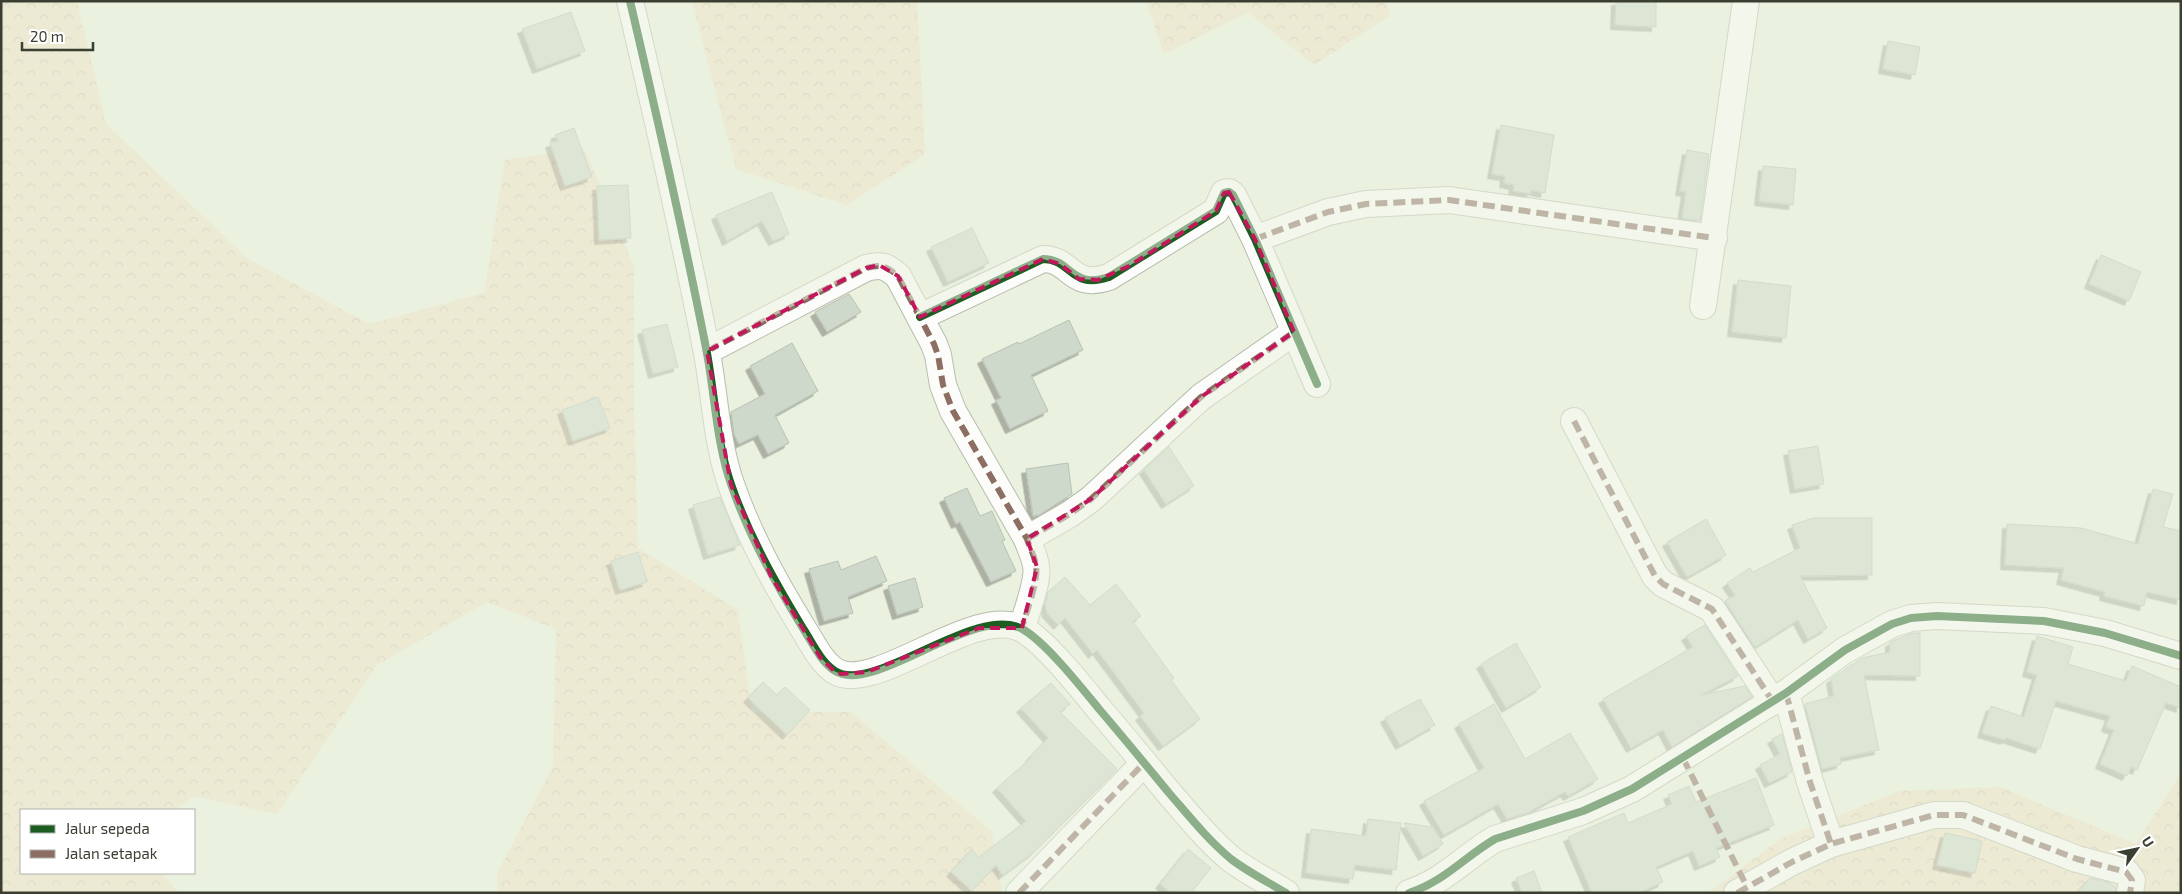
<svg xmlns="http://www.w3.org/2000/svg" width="2182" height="894" font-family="'Exo 2',sans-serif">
<defs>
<pattern id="forest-crowns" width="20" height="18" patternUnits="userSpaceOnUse" patternTransform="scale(1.25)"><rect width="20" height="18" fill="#f1e2c8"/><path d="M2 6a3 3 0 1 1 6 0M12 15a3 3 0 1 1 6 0" fill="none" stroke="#cfc3ac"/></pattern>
<filter id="shadow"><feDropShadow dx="-4.5" dy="4.5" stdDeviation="0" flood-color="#0004"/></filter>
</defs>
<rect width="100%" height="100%" fill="#eaf1de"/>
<g fill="url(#forest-crowns)">
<path d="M 1,1 L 77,1 L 106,124 L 248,259 L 369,324 L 484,293 L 505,160 L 584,148 L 634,267 L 634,414 L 638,548 L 738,610 L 752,712 L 851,712 L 992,832 L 1002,893 L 498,893 L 497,874 L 553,766 L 556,629 L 487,602 L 377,665 L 277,814 L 194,796 L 174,810 L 21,810 L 21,873 L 161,873 L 179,893 L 1,893 Z"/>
<path d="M 692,1 L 917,1 L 925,154 L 847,205 L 736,169 Z"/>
<path d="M 1146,1 L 1387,1 L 1389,16 L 1314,65 L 1248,12 L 1164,54 Z"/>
<path d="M 2181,773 L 2181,893 L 1708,893 L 1782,838 L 1900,791 L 2000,787 L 2136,844 Z"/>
</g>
<g fill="#ced8cb" stroke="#b8c2b5" filter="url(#shadow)">
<path d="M 1616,1 L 1656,1 L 1656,27 L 1615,25 Z"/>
<path d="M 571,12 L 585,51 L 537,69 L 522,29 Z"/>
<path d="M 1888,41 L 1920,47 L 1915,75 L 1883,69 Z"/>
<path d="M 1501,125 L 1554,135 L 1545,193 L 1531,190 L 1531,194 L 1513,191 L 1514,185 L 1504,183 L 1505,176 L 1492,174 Z"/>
<path d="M 574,128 L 592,177 L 565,186 L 550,143 L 558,141 L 555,135 Z"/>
<path d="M 1687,150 L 1709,154 L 1700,221 L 1682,218 L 1686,192 L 1680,191 Z"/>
<path d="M 1763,166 L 1796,169 L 1793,205 L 1759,201 Z"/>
<path d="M 628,185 L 631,238 L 599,240 L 597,186 Z"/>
<path d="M 772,192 L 789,234 L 773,241 L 762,221 L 727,241 L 716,215 Z"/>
<path d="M 972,228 L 989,263 L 948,282 L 931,247 Z"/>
<path d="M 2101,255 L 2141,272 L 2129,301 L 2089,284 Z"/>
<path d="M 1738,280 L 1791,286 L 1786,338 L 1732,332 Z"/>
<path d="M 849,294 L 861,312 L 827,332 L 815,312 Z"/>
<path d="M 1069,320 L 1083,350 L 1031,375 L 1048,411 L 1010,429 L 996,400 L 1001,398 L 982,359 L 1018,342 L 1019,344 Z"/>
<path d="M 667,324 L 678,367 L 653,374 L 642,330 Z"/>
<path d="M 792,343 L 818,391 L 775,415 L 789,443 L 768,454 L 758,435 L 739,444 L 734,434 L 731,412 L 765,394 L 750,366 Z"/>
<path d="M 598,397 L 610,428 L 573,441 L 562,410 Z"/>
<path d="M 1818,446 L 1824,484 L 1795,489 L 1788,451 Z"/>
<path d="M 1169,447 L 1194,486 L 1166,504 L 1144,470 Z"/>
<path d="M 1068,463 L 1072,494 L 1039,515 L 1033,516 L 1026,469 Z"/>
<path d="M 967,488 L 980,516 L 992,511 L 1005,540 L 1002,541 L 1016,571 L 991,582 L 960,522 L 956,524 L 944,498 Z"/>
<path d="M 2153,489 L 2173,494 L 2163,527 L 2181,531 L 2181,600 L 2147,592 L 2144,606 L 2104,596 L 2105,592 L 2061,580 L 2064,568 L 2005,565 L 2007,524 L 2081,528 L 2138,544 Z"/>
<path d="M 720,497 L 740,545 L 708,555 L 693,505 Z"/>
<path d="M 1813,518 L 1872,518 L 1872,575 L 1800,576 L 1827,628 L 1808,639 L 1798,620 L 1755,647 L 1725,601 L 1735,595 L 1727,583 L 1750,568 L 1753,572 L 1800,548 L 1792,525 Z"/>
<path d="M 1706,519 L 1726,555 L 1687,577 L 1667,542 Z"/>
<path d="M 638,552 L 647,582 L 620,590 L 611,561 Z"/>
<path d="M 876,556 L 887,581 L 848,597 L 853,613 L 824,621 L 809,569 L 838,561 L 841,570 Z"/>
<path d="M 1065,577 L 1090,605 L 1116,584 L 1141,616 L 1133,622 L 1174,678 L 1171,680 L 1200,719 L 1163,746 L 1140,716 L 1144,713 L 1097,650 L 1093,654 L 1065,618 L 1058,625 L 1047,613 L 1045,603 L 1048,592 Z"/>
<path d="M 915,578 L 923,607 L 897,615 L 888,586 Z"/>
<path d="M 1705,625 L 1738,676 L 1701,695 L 1745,686 L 1752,697 L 1672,747 L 1663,730 L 1631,748 L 1603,699 L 1693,647 L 1686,636 Z"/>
<path d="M 1912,633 L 1920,633 L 1920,676 L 1864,675 L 1879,750 L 1840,758 L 1841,764 L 1822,769 L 1805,704 L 1834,696 L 1831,679 L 1862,658 L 1890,652 L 1890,642 Z"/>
<path d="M 2037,636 L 2073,647 L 2068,664 L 2126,681 L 2132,666 L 2181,687 L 2181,708 L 2166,703 L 2137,770 L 2131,767 L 2127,776 L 2100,764 L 2114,730 L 2106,727 L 2110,716 L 2056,701 L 2040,749 L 2006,738 L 2005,740 L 1982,733 L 1991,706 L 2024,717 L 2037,675 L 2027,672 Z"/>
<path d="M 1516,643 L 1541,687 L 1506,708 L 1481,664 Z"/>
<path d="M 763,682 L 777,695 L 785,687 L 810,710 L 787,735 L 748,698 Z"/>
<path d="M 1051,683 L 1070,704 L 1060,712 L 1117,769 L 1034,852 L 1003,875 L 996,865 L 972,891 L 951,872 L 971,850 L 979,857 L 1026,821 L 997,788 L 1031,758 L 1030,757 L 1048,738 L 1021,708 Z"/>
<path d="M 1420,699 L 1435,725 L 1400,745 L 1385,718 Z"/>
<path d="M 1494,704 L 1525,759 L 1570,733 L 1598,779 L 1568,796 L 1565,792 L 1527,813 L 1507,819 L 1498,804 L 1444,835 L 1424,801 L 1484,768 L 1459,724 Z"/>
<path d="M 1782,734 L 1792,772 L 1769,783 L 1760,765 L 1780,754 L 1772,739 Z"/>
<path d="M 1756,778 L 1774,825 L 1716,848 L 1720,857 L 1699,866 L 1693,851 L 1656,867 L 1663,882 L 1639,893 L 1592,893 L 1568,837 L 1624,813 L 1628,823 L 1672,804 L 1668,795 L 1689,786 L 1696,802 Z"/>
<path d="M 1368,819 L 1401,823 L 1396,870 L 1355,865 L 1353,879 L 1306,873 L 1311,829 L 1366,836 Z"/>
<path d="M 1404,823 L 1433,827 L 1443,844 L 1423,856 Z"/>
<path d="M 1945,833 L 1982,841 L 1975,873 L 1937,865 Z"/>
<path d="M 1188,849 L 1211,868 L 1191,893 L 1171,893 L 1160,884 Z"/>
<path d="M 1534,871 L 1542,893 L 1522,893 L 1516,878 Z"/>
<path d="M 2090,878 L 2110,883 L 2116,888 L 2115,893 L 2077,893 Z"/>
</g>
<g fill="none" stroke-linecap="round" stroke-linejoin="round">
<g stroke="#b7bdae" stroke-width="28">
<g id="minor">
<path d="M 630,1 C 657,116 683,231 706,348 C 715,393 716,443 732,487 C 750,538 776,584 804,630 C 813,644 821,662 835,671 C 874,696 977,601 1024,630 C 1047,644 1081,687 1099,709 C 1123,737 1146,765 1169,793 C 1189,816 1208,840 1231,859 C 1248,872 1268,882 1286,893"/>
<path d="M 1255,239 L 1328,212 L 1366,204 L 1449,200 L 1714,238"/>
<path d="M 1703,306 L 1746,1"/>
<path d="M 920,317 L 1043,259 C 1072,259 1070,290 1109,277 L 1216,211 L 1224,193 L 1229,192 L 1233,195 L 1255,239 L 1317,384"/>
<path d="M 707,351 L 866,268 C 882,264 886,266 898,276 L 934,344 L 938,355 L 943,385 L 953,411 L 1027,539 C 1030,548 1035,557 1036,566 C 1039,580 1026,613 1022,628"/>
<path d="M 1574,421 L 1655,576 L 1663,584 L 1712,609 L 1773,702"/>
<path d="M 1027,539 L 1070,514 L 1091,499 L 1201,397 L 1294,332"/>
<path d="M 1786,693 L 1810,782 L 1831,844"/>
<path d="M 1019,893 L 1144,763"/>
<path d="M 1409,893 C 1445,881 1463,858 1495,839 L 1583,811 L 1632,789 L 1786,693 L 1845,650 L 1892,624 L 1911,618 L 1937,616 L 2044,621 L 2105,633 L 2181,656"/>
<path d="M 1737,893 L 1792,862 L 1831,844 L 1934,815 L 1963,815 L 2077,859 L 2126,872 L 2132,880 L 2130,893"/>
</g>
</g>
<use href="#minor" stroke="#fcfdfa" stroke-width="26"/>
<g stroke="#8d6e63" stroke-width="6" stroke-dasharray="12 6" stroke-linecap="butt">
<path d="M 1255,239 L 1328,212 L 1366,204 L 1449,200 L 1714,238"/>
<path d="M 707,351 L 866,268 C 882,264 886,266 898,276 L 934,344 L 938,355 L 943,385 L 953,411 L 1027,539 C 1030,548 1035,557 1036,566 C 1039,580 1026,613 1022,628"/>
<path d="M 1574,421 L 1655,576 L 1663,584 L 1712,609 L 1773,702"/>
<path d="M 1027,539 L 1070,514 L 1091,499 L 1201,397 L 1294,332"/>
<path d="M 1786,693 L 1810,782 L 1831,844"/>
<path d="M 1683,758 L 1747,887"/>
<path d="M 1019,893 L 1144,763"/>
<path d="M 1737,893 L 1792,862 L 1831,844 L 1934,815 L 1963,815 L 2077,859 L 2126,872 L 2132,880 L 2130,893"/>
</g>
<g stroke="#fff" stroke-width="11">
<g id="cycleway">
<path d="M 630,1 C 657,116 683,231 706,348 C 715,393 716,443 732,487 C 750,538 776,584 804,630 C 813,644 821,662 835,671 C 874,696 977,601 1024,630 C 1047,644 1081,687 1099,709 C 1123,737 1146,765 1169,793 C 1189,816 1208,840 1231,859 C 1248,872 1268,882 1286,893"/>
<path d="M 920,317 L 1043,259 C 1072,259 1070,290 1109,277 L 1216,211 L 1224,193 L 1229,192 L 1233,195 L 1255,239 L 1317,384"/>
<path d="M 1409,893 C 1445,881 1463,858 1495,839 L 1583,811 L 1632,789 L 1786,693 L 1845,650 L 1892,624 L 1911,618 L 1937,616 L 2044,621 L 2105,633 L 2181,656"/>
</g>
</g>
<use href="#cycleway" stroke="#1b5e20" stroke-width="8"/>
</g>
<path d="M0 0H2182V894H0ZM 1229,192 L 1255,239 L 1294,332 L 1201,397 L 1091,499 L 1027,539 L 1037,567 L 1022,628 L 979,628 L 867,672 L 841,674 L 834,671 L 820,657 L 771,576 L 731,485 L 707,351 L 866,268 L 879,265 L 898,276 L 920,317 L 1043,259 L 1060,264 L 1079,279 L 1098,280 L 1129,266 L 1216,211 L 1224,193 Z" fill="#eaf1de" fill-opacity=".55" fill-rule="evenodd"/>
<path fill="none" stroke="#c2185b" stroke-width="4" stroke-dasharray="10 6" stroke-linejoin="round" d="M 1229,192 L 1255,239 L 1294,332 L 1201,397 L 1091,499 L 1027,539 L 1037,567 L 1022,628 L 979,628 L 867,672 L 841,674 L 834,671 L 820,657 L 771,576 L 731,485 L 707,351 L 866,268 L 879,265 L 898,276 L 920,317 L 1043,259 L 1060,264 L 1079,279 L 1098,280 L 1129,266 L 1216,211 L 1224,193 Z"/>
<rect width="2182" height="894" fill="none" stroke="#3a3f32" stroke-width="5"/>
<rect x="20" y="809" width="175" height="65" fill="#ffffff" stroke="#b0b2ad"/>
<rect x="30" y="825" width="25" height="8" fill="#1b5e20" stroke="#b0b2ad"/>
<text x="65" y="834" font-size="15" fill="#3a3f32">Jalur sepeda</text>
<rect x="30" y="850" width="25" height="8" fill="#8d6e63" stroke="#b0b2ad"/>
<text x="65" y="859" font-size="15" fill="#3a3f32">Jalan setapak</text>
<g transform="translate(2137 849) rotate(57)" stroke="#ffffff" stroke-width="4" paint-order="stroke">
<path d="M0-4L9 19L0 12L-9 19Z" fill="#3a3f32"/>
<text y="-8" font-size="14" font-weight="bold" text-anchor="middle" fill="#3a3f32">U</text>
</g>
<path d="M22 42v8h71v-8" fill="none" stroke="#3a3f32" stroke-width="2.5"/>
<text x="30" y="42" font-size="15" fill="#3a3f32" stroke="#ffffff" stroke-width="4" paint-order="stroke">20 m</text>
</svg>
